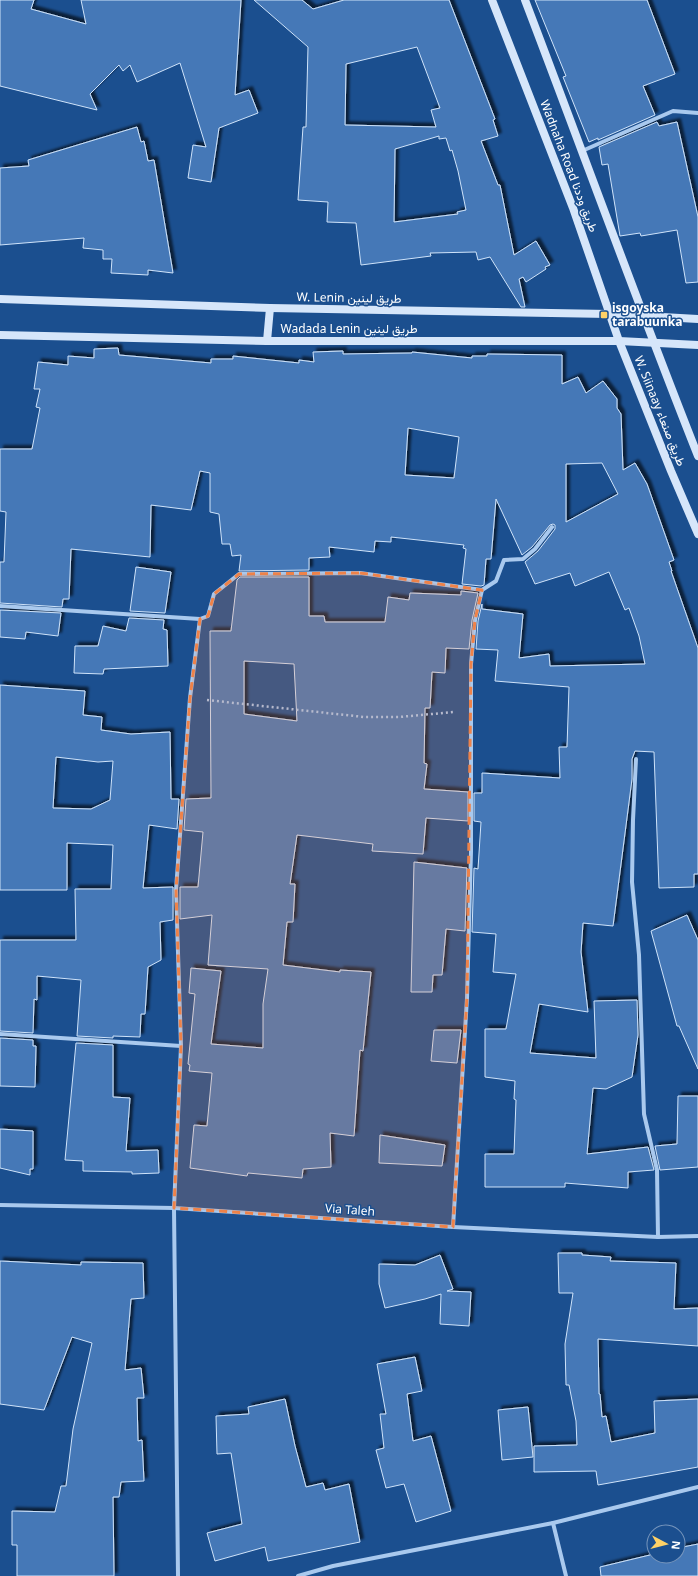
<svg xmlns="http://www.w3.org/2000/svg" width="698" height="1576" font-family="'Noto Sans',Vazirmatn,sans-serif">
<defs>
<filter id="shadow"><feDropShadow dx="3.5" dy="-3.5" stdDeviation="1" flood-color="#0009"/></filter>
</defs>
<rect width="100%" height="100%" fill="#1b4f8f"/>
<g fill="#4478b7" stroke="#cfe3fa" fill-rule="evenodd" filter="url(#shadow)">
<path d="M 0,0 L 34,0 L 31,9 L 86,24 L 81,0 L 241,0 L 235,95 L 249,90 L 258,113 L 219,128 L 211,182 L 188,178 L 193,145 L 206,147 L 180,63 L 137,82 L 130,65 L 123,71 L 119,65 L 90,94 L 97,110 L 0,86 Z"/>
<path d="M 254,0 L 302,0 L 313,9 L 344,0 L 449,0 L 495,119 L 493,120 L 498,136 L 481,141 L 498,185 L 500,185 L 514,255 L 536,241 L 550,265 L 545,267 L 546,269 L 526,282 L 523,277 L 519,279 L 525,307 L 521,307 L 490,257 L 478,260 L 476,252 L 430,253 L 431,256 L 361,265 L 356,223 L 327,222 L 328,202 L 298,200 L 303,127 L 306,127 L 308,47 ZM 417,47 L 440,108 L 431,110 L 436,127 L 345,125 L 346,64 ZM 439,136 L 439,139 L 446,138 L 450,151 L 452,150 L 458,171 L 466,210 L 457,212 L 458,214 L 394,222 L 395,149 Z"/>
<path d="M 535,0 L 647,0 L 675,74 L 643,86 L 655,115 L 598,140 L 598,138 L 589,142 L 563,77 L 566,76 Z"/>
<path d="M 657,122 L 659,126 L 677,122 L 698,217 L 698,282 L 686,283 L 677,230 L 641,236 L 640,233 L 620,236 L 608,164 L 602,165 L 599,147 Z"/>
<path d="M 137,127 L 141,142 L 144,141 L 148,161 L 154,160 L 173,273 L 148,270 L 148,275 L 111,273 L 112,259 L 103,259 L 103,250 L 83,248 L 84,238 L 0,245 L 0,168 L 29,166 L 28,160 Z"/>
<path d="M 118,348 L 119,355 L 211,363 L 211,359 L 233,359 L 233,356 L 299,363 L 299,360 L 314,362 L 313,352 L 343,351 L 343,354 L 412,353 L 412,352 L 472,358 L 472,356 L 487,356 L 487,354 L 562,355 L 562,384 L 578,377 L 586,393 L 603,381 L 617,399 L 617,408 L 621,414 L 623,470 L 635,463 L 647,484 L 674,560 L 669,562 L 672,571 L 671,571 L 698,648 L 698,874 L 694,874 L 694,887 L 659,888 L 654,752 L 635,751 L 632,759 L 632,779 L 613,926 L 583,923 L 581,952 L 588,1012 L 539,1004 L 530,1053 L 596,1058 L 594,1001 L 637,1000 L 638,1035 L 632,1077 L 606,1089 L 593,1088 L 587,1154 L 648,1147 L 654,1170 L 628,1172 L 628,1188 L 565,1183 L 565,1187 L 485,1187 L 485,1154 L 514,1154 L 516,1100 L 514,1099 L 515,1081 L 485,1077 L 485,1029 L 506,1029 L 516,974 L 493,972 L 496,934 L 472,932 L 474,868 L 478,869 L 481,822 L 474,821 L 474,793 L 482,793 L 482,773 L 560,778 L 559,747 L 567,747 L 569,687 L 495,681 L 498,650 L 476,649 L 478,621 L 482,604 L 482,609 L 523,614 L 519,658 L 549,654 L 550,666 L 645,664 L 639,636 L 629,608 L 625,610 L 609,572 L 575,586 L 570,573 L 535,584 L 525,562 L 538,551 L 555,529 L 555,525 L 553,524 L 550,525 L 532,547 L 522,555 L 496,499 L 491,559 L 486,559 L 484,585 L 481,586 L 462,584 L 466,549 L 463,548 L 464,545 L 391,537 L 391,542 L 375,541 L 374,552 L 329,547 L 330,557 L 309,558 L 309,570 L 239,571 L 241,555 L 232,556 L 230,544 L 222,544 L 219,514 L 210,512 L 210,473 L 200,471 L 191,510 L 151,505 L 150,557 L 71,549 L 69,599 L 63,599 L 62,607 L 0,603 L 0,562 L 4,562 L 6,512 L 0,511 L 0,449 L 32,449 L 40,408 L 36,407 L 40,389 L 34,389 L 38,362 L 68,365 L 68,356 L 94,358 L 94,349 ZM 408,428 L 459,437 L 454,478 L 405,475 ZM 602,463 L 618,494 L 566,522 L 566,464 Z"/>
<path d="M 136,567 L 171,572 L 165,613 L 130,611 Z"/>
<path d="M 240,577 L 309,577 L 309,616 L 324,616 L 325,622 L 385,622 L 388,597 L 409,600 L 410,593 L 461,595 L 461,591 L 478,593 L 472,620 L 469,649 L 446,648 L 445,673 L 432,672 L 430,708 L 425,708 L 424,763 L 427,764 L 424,789 L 468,792 L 468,821 L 426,818 L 423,854 L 372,851 L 373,844 L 297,835 L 290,884 L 295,884 L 293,922 L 287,922 L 283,965 L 340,972 L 340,970 L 371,972 L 363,1051 L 360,1050 L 354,1136 L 330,1133 L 331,1167 L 303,1169 L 302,1178 L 248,1173 L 247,1176 L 190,1168 L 194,1125 L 207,1126 L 212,1073 L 189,1071 L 190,1065 L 188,1064 L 195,994 L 189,993 L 191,968 L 221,971 L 211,1044 L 263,1048 L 263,1004 L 268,969 L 208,965 L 212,915 L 180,919 L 180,887 L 198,887 L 203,832 L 184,830 L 186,799 L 211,798 L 210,631 L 231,631 L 237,580 ZM 244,661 L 294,664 L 297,721 L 244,714 Z"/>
<path d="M 0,610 L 61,613 L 58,636 L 26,632 L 25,639 L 0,637 Z"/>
<path d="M 129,618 L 164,620 L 163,629 L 167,630 L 168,666 L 104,669 L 103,674 L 74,673 L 75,646 L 98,646 L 103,626 L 126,631 Z"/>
<path d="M 0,685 L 85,691 L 83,715 L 102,717 L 101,730 L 131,734 L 170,732 L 171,799 L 179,799 L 177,829 L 149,825 L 143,888 L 173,887 L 173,920 L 160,922 L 161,960 L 148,967 L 145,1014 L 141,1014 L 140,1037 L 113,1036 L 113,1038 L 77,1036 L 81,980 L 37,976 L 37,1000 L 34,999 L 33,1033 L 0,1031 L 0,940 L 76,940 L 75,889 L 111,889 L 113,845 L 67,843 L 67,890 L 0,890 ZM 56,757 L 98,762 L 113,761 L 110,800 L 91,809 L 53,808 Z"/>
<path d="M 414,862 L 467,868 L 465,931 L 446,929 L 442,975 L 433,975 L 432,992 L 411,992 Z"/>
<path d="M 687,915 L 698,940 L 698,1069 L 679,1026 L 677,1026 L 651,931 Z"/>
<path d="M 434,1030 L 461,1030 L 457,1063 L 431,1061 Z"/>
<path d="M 0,1038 L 33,1040 L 33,1046 L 36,1046 L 35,1087 L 0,1086 Z"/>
<path d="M 76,1043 L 113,1045 L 113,1097 L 130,1098 L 126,1151 L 158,1150 L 159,1173 L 132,1174 L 132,1172 L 83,1171 L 83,1161 L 65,1160 Z"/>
<path d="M 678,1096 L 698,1096 L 698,1167 L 660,1170 L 655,1146 L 677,1144 Z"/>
<path d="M 0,1129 L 33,1131 L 33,1169 L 30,1169 L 30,1175 L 0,1168 Z"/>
<path d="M 380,1135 L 445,1145 L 442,1166 L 379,1163 Z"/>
<path d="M 558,1253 L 582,1253 L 582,1255 L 611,1257 L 610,1261 L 676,1263 L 674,1309 L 698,1308 L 698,1346 L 598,1339 L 599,1394 L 600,1394 L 602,1417 L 606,1416 L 611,1442 L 655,1433 L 654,1401 L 698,1399 L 698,1467 L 598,1485 L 596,1471 L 534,1472 L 534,1446 L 577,1445 L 576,1421 L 569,1385 L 566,1385 L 565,1344 L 573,1293 L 559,1293 Z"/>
<path d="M 440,1255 L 453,1289 L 447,1291 L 471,1292 L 469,1326 L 440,1324 L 441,1294 L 425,1299 L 385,1308 L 379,1284 L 379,1264 L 415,1265 Z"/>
<path d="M 0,1261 L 81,1265 L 81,1262 L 143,1263 L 144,1298 L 131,1299 L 125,1370 L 141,1368 L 144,1398 L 137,1398 L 138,1441 L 142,1440 L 144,1481 L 121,1482 L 119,1497 L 113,1497 L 114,1576 L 17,1576 L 17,1545 L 12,1545 L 12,1511 L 55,1512 L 61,1486 L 66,1486 L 73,1429 L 92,1343 L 72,1337 L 44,1410 L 0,1404 Z"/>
<path d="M 415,1357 L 422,1391 L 407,1394 L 413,1441 L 431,1436 L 451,1511 L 416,1522 L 404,1484 L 386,1488 L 376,1450 L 384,1448 L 380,1414 L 386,1414 L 377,1364 Z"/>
<path d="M 285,1399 L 295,1446 L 306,1487 L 323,1483 L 325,1490 L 349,1484 L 360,1542 L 268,1561 L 265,1547 L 215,1561 L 207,1533 L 242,1524 L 231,1453 L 217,1454 L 216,1416 L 249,1414 L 248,1407 Z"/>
<path d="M 528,1407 L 533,1457 L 502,1460 L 498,1410 Z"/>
<path d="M 698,1544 L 698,1576 L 601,1576 L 600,1567 L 654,1554 L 654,1556 L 678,1556 L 678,1548 Z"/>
</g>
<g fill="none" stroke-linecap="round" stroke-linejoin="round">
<path stroke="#a9c9ee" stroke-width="2.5" stroke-dasharray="2 3" stroke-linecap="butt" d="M 207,700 L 364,717 L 399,717 L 454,712"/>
<g stroke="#a9c9ee" stroke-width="4">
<path d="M 582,151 L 673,111 L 698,113"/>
<path d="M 0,606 L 200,619"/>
<path d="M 636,759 L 633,820 L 632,882 L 639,955 L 644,1114 L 657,1170 L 658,1237"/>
<path d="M 0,1034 L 181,1046"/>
<path d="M 0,1205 L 174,1208 L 453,1227 L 658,1237 L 698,1236"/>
<path d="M 453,1227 L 467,998 L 471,852 L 471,664 L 475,620 L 482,590 L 496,581 L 504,560 L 523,559 L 535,549 L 552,527"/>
<path d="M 553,1523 L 566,1576"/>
<path d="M 178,1576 L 174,1208 L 181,1046 L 176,890 L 190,698 L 200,619 L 208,616 L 214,594 L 239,574 L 360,573 L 482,590"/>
<path d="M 298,1576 L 333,1566 L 553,1523 L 698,1487"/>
</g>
<g stroke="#d6e6fa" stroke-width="8">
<path d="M 492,0 L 573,208 L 619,341 L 671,471 L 698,534"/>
<path d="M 525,0 C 583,152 638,305 698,456"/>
<path d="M 0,299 L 270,308 L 609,314 L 698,319"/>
<path d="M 0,335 L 267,341 L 619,341 L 698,345"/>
<path d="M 267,341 L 270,308"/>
</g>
</g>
<path fill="#ee8249" fill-opacity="0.2" stroke="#ee8249" stroke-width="3" stroke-dasharray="8 5" stroke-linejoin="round" d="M 360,573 L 482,590 L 475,620 L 471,664 L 467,998 L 453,1227 L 174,1208 L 181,1046 L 176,890 L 190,698 L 200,619 L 208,616 L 214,594 L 239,574 Z"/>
<rect fill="#ffd166" stroke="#1b4f8f" stroke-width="1.5" x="600" y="311" width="8" height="8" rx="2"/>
<g text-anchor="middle" stroke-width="3" stroke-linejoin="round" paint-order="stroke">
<g font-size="12" fill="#fff" stroke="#1b4f8f">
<text transform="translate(569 166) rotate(69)" y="4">Wadnaha Road طريق وددنا</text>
<text transform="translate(349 298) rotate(1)" y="4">W. Lenin طريق لينين</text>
<text x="349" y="333">Wadada Lenin طريق لينين</text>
<text transform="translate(660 411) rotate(68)" y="4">W. Siinaay طريق صنعاء</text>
<text transform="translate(350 1210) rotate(4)" y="4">Via Taleh</text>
</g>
<g font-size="12" font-weight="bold" fill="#fff" stroke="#1b4f8f" text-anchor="start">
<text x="612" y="312">isgoyska<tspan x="612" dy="14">tarabuunka</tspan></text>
</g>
</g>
<g transform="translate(666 1544) rotate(97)"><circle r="19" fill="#1b4f8f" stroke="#7695bc"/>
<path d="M0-3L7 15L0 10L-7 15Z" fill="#ffd166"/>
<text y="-6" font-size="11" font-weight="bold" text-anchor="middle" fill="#ffffff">N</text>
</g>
</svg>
